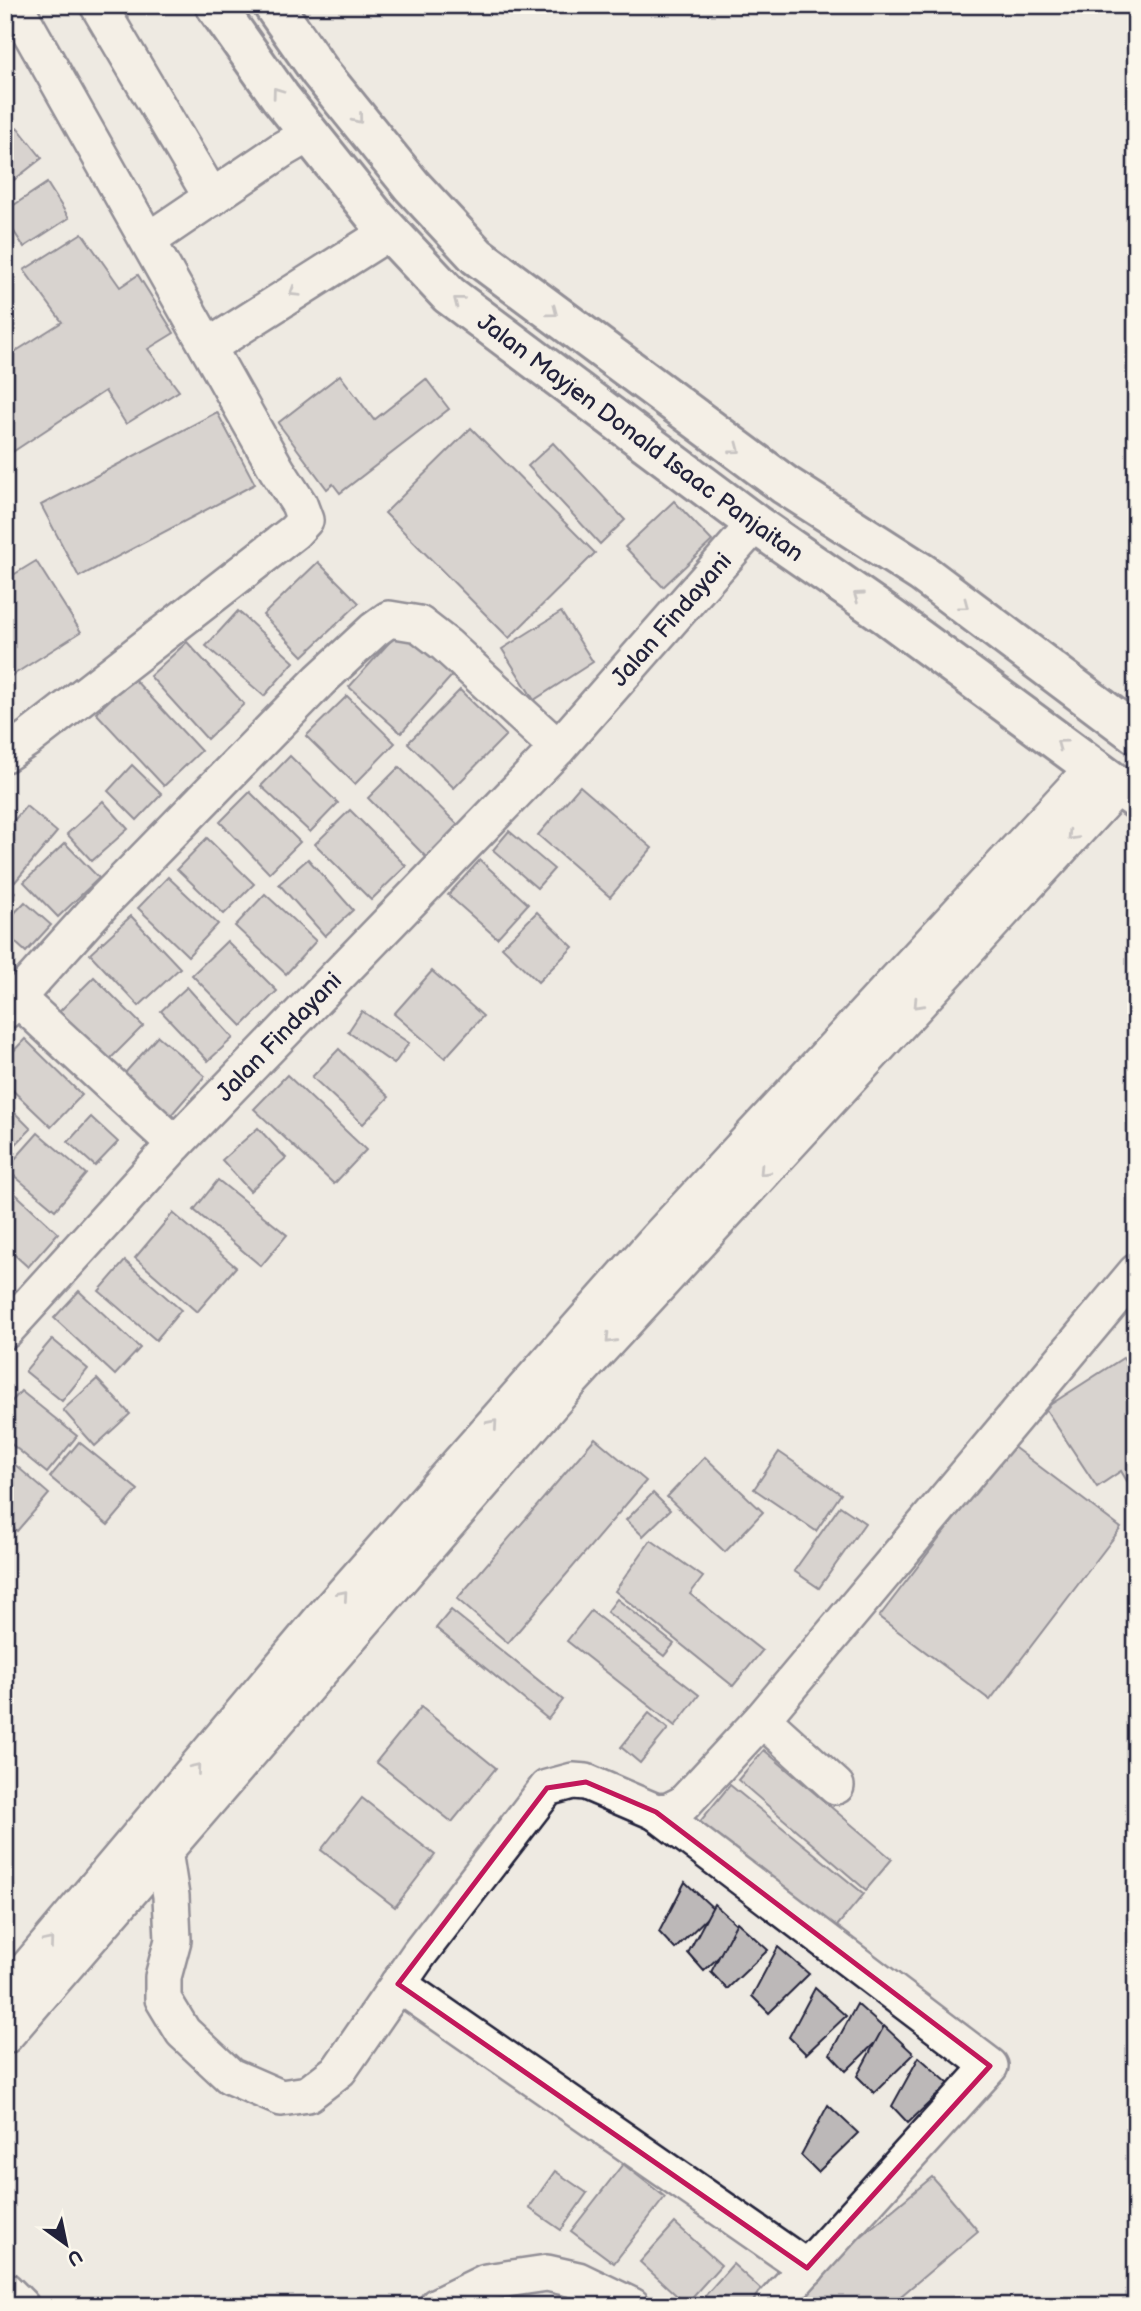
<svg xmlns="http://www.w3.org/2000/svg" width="1141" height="2311" font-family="'Balsamiq Sans',sans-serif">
<rect width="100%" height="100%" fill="#eeeae2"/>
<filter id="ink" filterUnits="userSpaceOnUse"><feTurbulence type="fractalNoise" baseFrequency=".0143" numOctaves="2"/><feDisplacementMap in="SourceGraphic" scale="14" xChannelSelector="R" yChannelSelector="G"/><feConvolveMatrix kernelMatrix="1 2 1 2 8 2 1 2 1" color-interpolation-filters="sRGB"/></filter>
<g filter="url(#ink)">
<g fill="#bcb8b8" stroke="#22223b" stroke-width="2">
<path d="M 18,128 L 42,158 L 5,187 L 5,137 Z"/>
<path d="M 47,183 L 69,218 L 24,247 L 5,218 L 5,211 Z"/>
<path d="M 82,233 L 120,287 L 138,275 L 174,333 L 148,349 L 179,391 L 126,424 L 105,391 L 5,457 L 5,358 L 62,322 L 24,270 Z"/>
<path d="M 340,375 L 374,420 L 426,379 L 449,409 L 340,493 L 333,484 L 327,489 L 278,423 Z"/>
<path d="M 217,412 L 255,484 L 79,577 L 41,505 Z"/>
<path d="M 471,428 L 595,553 L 509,638 L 385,513 Z"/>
<path d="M 553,443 L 625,520 L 600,544 L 528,466 Z"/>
<path d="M 674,501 L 712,541 L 663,587 L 625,547 Z"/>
<path d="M 36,561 L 81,632 L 5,680 L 5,580 Z"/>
<path d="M 318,562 L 359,603 L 303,656 L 263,615 Z"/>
<path d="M 238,611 L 294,662 L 264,696 L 206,646 Z"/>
<path d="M 561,612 L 593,662 L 534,700 L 502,649 Z"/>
<path d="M 404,626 L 456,671 L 401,733 L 349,687 Z"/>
<path d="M 187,642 L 244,704 L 207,739 L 150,676 Z"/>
<path d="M 133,678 L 201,751 L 164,786 L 96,713 Z"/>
<path d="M 460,690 L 506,735 L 454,788 L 408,743 Z"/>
<path d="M 347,696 L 395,743 L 355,784 L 306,736 Z"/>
<path d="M 290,756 L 338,803 L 310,832 L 261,786 Z"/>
<path d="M 132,765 L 162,794 L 137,820 L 108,791 Z"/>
<path d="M 399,767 L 458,825 L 426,857 L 368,798 Z"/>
<path d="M 580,786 L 652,848 L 610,897 L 538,835 Z"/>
<path d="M 250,792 L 300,842 L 269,873 L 220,822 Z"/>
<path d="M 103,801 L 128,829 L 92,861 L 67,834 Z"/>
<path d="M 26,806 L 57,832 L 15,882 L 5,874 L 5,831 Z"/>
<path d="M 350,810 L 406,866 L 371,900 L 315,844 Z"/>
<path d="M 509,831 L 554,869 L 537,888 L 493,850 Z"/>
<path d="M 207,838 L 254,884 L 224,914 L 177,869 Z"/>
<path d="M 65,843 L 99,878 L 58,917 L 24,882 Z"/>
<path d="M 308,859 L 353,910 L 325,936 L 279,884 Z"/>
<path d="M 480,860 L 528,904 L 497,938 L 448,895 Z"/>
<path d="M 168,877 L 218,924 L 188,956 L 138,908 Z"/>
<path d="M 5,884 L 15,892 L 5,902 Z"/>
<path d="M 265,894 L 316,941 L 286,974 L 235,926 Z"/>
<path d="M 25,902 L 51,925 L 26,952 L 5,933 L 5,923 Z"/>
<path d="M 537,912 L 573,947 L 538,982 L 502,947 Z"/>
<path d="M 131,916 L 180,968 L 139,1006 L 90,954 Z"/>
<path d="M 227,941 L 277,991 L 242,1026 L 192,975 Z"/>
<path d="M 432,971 L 483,1016 L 445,1058 L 394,1014 Z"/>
<path d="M 94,977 L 143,1026 L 105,1064 L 56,1015 Z"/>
<path d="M 187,987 L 233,1038 L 208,1061 L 161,1011 Z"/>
<path d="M 362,1011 L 409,1043 L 394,1064 L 348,1032 Z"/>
<path d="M 158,1036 L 205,1076 L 171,1115 L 124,1074 Z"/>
<path d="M 25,1039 L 82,1095 L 51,1127 L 5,1083 L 5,1060 Z"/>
<path d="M 339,1049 L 389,1097 L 363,1124 L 312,1077 Z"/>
<path d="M 287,1075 L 366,1150 L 334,1184 L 254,1109 Z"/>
<path d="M 5,1103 L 31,1129 L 5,1155 Z"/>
<path d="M 91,1117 L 118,1142 L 95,1166 L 68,1142 Z"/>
<path d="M 258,1128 L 286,1158 L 250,1191 L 222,1160 Z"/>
<path d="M 38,1133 L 86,1174 L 55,1210 L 6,1169 Z"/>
<path d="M 218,1180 L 287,1235 L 261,1266 L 194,1210 Z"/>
<path d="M 7,1186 L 58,1233 L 28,1267 L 5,1246 Z"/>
<path d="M 173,1213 L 236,1267 L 197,1312 L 135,1258 Z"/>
<path d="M 125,1261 L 181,1310 L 156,1340 L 99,1291 Z"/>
<path d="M 79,1291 L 140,1348 L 115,1375 L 54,1318 Z"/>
<path d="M 52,1339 L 88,1369 L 62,1401 L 25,1371 Z"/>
<path d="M 1123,1358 L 1136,1378 L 1136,1475 L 1127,1481 L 1121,1471 L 1097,1487 L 1045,1408 Z"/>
<path d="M 97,1379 L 130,1414 L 95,1446 L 63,1410 Z"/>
<path d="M 21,1391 L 77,1436 L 47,1473 L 5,1439 L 5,1409 Z"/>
<path d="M 595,1438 L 646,1481 L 508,1643 L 457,1599 Z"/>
<path d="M 79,1442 L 138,1490 L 108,1525 L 50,1477 Z"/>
<path d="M 1011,1445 L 1121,1528 L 990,1700 L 879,1617 Z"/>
<path d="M 779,1452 L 841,1494 L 816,1531 L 754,1489 Z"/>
<path d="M 5,1456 L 49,1494 L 17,1531 L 5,1521 Z"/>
<path d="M 705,1457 L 763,1512 L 725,1552 L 667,1497 Z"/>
<path d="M 653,1493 L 670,1510 L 643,1536 L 626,1520 Z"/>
<path d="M 840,1506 L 865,1523 L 819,1588 L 794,1571 Z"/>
<path d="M 651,1540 L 703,1577 L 690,1594 L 762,1651 L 733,1686 L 615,1591 Z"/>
<path d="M 617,1599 L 674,1644 L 664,1656 L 607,1612 Z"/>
<path d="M 451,1610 L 563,1700 L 548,1719 L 436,1628 Z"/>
<path d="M 591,1611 L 699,1695 L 675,1726 L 567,1641 Z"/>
<path d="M 421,1707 L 496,1768 L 452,1822 L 376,1762 Z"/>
<path d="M 649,1713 L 668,1729 L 640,1763 L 621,1747 Z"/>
<path d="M 764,1750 L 892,1859 L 866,1890 L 738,1780 Z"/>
<path d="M 730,1785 L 864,1894 L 832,1932 L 698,1824 Z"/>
<path d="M 362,1798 L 435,1855 L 395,1907 L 321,1850 Z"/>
<path d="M 685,1882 L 715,1910 L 675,1949 L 659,1932 Z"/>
<path d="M 714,1904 L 745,1932 L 704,1971 L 688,1953 Z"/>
<path d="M 737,1922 L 768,1950 L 727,1989 L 711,1972 Z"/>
<path d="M 778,1947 L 809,1974 L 769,2013 L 752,1996 Z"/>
<path d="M 815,1988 L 846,2016 L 806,2054 L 789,2037 Z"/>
<path d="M 857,2004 L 887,2031 L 846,2071 L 830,2054 Z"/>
<path d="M 884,2026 L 914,2054 L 874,2093 L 857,2076 Z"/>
<path d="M 919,2057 L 949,2084 L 908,2123 L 892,2106 Z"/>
<path d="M 828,2105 L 858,2133 L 818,2172 L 801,2155 Z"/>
<path d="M 623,2164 L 665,2197 L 614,2263 L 571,2231 Z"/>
<path d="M 555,2171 L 587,2193 L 561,2230 L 529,2208 Z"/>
<path d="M 932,2177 L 978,2231 L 889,2306 L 788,2306 L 784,2301 Z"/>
<path d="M 675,2223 L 721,2265 L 686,2304 L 640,2262 Z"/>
<path d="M 733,2264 L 766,2294 L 755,2306 L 712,2306 L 703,2298 Z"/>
</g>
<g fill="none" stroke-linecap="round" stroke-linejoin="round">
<g stroke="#22223b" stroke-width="40">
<g id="minor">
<path d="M 98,5 L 212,198"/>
<path d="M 149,240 L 283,149 L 309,134"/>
<path d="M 208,347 L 389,232"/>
<path d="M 5,754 L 29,738 L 294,532 L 305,520 L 299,504 L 277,470 L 15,5"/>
<path d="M 16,997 L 175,1144"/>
<path d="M 5,1011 L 105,900 L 320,680 L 374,630 L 389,619 L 419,624 L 446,645 L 558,748"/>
<path id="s1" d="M 5,1331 L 175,1144 L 558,748 L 755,524"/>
<path d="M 762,1719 L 836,1786"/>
<path d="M 656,1812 L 990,2066 L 772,2306"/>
<path d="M 164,1851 L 171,1896 L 173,1940 L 163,1977 L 163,1999 L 183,2032 L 230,2076 L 281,2098 L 308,2094 L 339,2070 L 419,1954 L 547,1788 L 573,1781 L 586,1782 L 656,1812 L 669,1811 L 683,1804 L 762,1719 L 1136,1272"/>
<path d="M 398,1984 L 807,2268"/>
<path d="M 5,1995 L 324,1616 L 657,1239 L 1093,768"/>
<path d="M 5,2036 L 569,1383 L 1118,786"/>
<path d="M 5,2290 L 21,2306"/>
<path d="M 437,2306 L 486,2282 L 547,2273 L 578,2280 L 632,2306"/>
</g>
</g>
<g stroke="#22223b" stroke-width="44">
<g id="highway">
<path id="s2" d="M 215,5 L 280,97 L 375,216 L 449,295 L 755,524 L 889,617 L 1136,799"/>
<path d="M 273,5 L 320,72 L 412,186 L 477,256 L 785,485 L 922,573 L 1136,734"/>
</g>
</g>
<use href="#minor" stroke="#fbf7ec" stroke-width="35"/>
<use href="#highway" stroke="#fbf7ec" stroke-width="38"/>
</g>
<defs><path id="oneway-chevron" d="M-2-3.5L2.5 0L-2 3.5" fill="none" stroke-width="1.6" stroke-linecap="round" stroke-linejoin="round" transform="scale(1.75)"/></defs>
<g stroke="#99979c">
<use href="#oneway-chevron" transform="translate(277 92) rotate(-126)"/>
<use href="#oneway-chevron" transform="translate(358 119) rotate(51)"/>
<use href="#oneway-chevron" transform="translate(294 292) rotate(148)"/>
<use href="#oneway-chevron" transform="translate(458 301) rotate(-142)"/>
<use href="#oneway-chevron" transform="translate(553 312) rotate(37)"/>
<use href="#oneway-chevron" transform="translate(736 449) rotate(37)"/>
<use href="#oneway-chevron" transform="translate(858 596) rotate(-145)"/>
<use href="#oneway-chevron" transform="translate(964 605) rotate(37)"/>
<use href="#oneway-chevron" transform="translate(1061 744) rotate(-144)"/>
<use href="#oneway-chevron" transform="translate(1072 836) rotate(133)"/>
<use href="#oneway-chevron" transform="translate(918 1004) rotate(133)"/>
<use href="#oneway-chevron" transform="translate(764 1171) rotate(133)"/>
<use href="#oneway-chevron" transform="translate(610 1339) rotate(133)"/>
<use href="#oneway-chevron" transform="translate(493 1424) rotate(-49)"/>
<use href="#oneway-chevron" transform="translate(343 1595) rotate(-49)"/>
<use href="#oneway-chevron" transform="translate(196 1768) rotate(-50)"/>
<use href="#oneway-chevron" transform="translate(49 1942) rotate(-50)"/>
</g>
</g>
<path d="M0 0H1141V2311H0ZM 586,1782 L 656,1812 L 990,2066 L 807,2268 L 398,1984 L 547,1788 Z" fill="#eeeae2" fill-opacity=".55" fill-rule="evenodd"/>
<path fill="none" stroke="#c2185b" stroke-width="5" stroke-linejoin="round" d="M 586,1782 L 656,1812 L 990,2066 L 807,2268 L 398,1984 L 547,1788 Z"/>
<g text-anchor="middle" stroke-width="5" stroke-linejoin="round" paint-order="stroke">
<g font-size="24" fill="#22223b" stroke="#fbf7ec">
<text dy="8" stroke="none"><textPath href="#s2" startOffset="612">Jalan Mayjen Donald Isaac Panjaitan</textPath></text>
<text dy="8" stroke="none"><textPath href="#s1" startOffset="975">Jalan Findayani</textPath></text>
<text dy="8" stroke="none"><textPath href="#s1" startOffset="402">Jalan Findayani</textPath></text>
</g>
</g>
<rect width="1141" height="2311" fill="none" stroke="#fbf7ec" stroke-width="28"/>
<rect x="14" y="14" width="1113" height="2283" fill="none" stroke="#22223b" stroke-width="2.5" filter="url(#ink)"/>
<g transform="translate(66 2244) rotate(147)" stroke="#fbf7ec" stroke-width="5" paint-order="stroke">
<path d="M0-5L12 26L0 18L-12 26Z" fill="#22223b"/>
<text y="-10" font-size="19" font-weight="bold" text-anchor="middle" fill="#22223b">U</text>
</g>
</svg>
